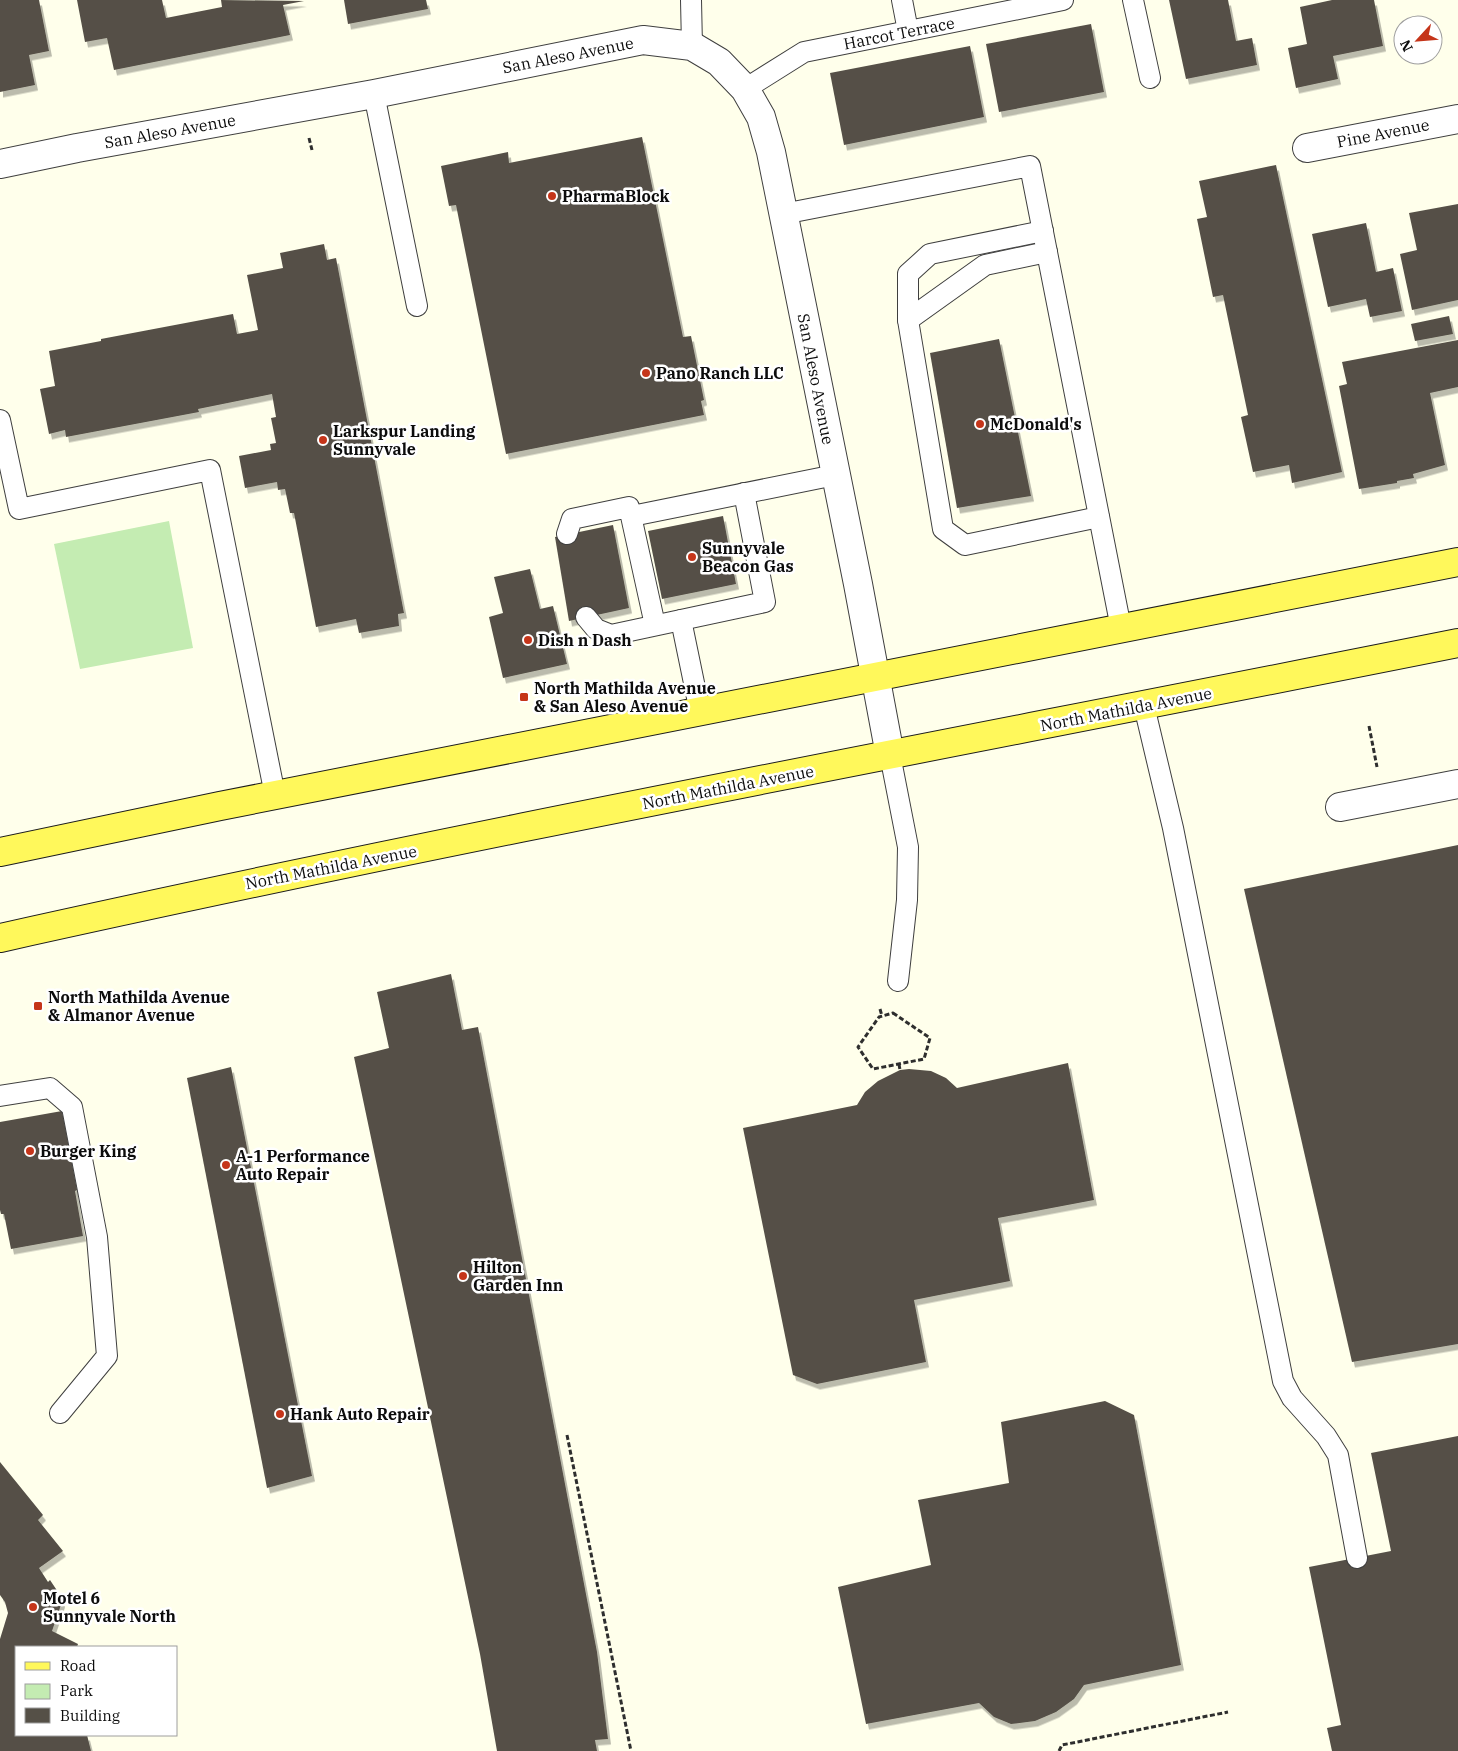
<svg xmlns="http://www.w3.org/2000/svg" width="1458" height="1751" font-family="'IBM Plex Serif',serif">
<defs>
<filter id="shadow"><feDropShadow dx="3" dy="5.5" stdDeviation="0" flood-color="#0004"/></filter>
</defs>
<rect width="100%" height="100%" fill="#ffffeb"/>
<path fill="#c4ecb2" d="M 169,521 L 193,648 L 80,669 L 54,544 Z"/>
<g fill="#555047" filter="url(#shadow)">
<path d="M 0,0 L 39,0 L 49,51 L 29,55 L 35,85 L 0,92 Z"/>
<path d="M 77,0 L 162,0 L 166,18 L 222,7 L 221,0 L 304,1 L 283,5 L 290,35 L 114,70 L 107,38 L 85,42 Z"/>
<path d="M 344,0 L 426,0 L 428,9 L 348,24 Z"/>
<path d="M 1169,0 L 1228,0 L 1236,41 L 1252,38 L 1257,65 L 1186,79 Z"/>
<path d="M 1332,0 L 1374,0 L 1383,46 L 1333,56 L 1338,79 L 1296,88 L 1288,48 L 1307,44 L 1300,7 Z"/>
<path d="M 1091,24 L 1104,92 L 999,112 L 986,44 Z"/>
<path d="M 970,46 L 984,117 L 844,145 L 830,73 Z"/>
<path d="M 642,137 L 683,337 L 691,336 L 704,400 L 701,401 L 704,415 L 506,454 L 456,205 L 449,206 L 441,166 L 508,152 L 509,163 Z"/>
<path d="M 1276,165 L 1342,472 L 1292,483 L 1289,465 L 1253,472 L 1241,417 L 1248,415 L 1223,295 L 1213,297 L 1197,219 L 1207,217 L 1199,181 Z"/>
<path d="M 1458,204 L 1458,300 L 1412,310 L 1400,254 L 1417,250 L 1409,213 Z"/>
<path d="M 1366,223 L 1376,272 L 1393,268 L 1402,311 L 1370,317 L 1366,299 L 1328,307 L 1312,234 Z"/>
<path d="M 324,244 L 327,260 L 336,258 L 404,613 L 398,614 L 399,626 L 359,633 L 356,619 L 316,627 L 294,513 L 290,513 L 285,489 L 278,490 L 277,482 L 245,488 L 239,456 L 271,450 L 270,444 L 276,443 L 271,418 L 276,417 L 272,394 L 198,409 L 199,412 L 66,437 L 65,430 L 49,434 L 40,389 L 55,386 L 49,351 L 101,341 L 101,339 L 233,314 L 237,334 L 258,330 L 247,275 L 283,268 L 280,253 Z"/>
<path d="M 1449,316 L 1453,334 L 1415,341 L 1411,324 Z"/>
<path d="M 999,339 L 1031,496 L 957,508 L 930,353 Z"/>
<path d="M 1458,340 L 1458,387 L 1430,393 L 1445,465 L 1413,474 L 1414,478 L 1397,481 L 1397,483 L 1359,489 L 1339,386 L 1347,384 L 1342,362 Z"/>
<path d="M 723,516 L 736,584 L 662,599 L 648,531 Z"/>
<path d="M 613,525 L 629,608 L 569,621 L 555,537 Z"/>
<path d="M 530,569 L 540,609 L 553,606 L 567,664 L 503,678 L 489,617 L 503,613 L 494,577 Z"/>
<path d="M 1458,845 L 1458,1344 L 1352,1362 L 1244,889 Z"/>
<path d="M 451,974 L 462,1030 L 478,1027 L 597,1652 L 608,1739 L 595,1740 L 597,1751 L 497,1751 L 480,1654 L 354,1057 L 389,1048 L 377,992 Z"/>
<path d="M 1068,1063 L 1094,1200 L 998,1218 L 1010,1281 L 914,1300 L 926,1362 L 817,1384 L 793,1375 L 743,1128 L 857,1105 L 865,1092 L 878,1081 L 900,1070 L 909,1069 L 931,1071 L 946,1078 L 957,1088 Z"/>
<path d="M 231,1067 L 312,1476 L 267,1488 L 187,1078 Z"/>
<path d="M 62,1111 L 77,1190 L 75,1191 L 83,1236 L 11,1249 L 4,1214 L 1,1214 L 0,1210 L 0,1122 Z"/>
<path d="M 1105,1401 L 1134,1415 L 1181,1665 L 1084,1685 L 1074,1699 L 1056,1712 L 1035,1721 L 1011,1724 L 994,1717 L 979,1703 L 866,1724 L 838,1587 L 931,1565 L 918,1500 L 1009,1483 L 1001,1422 Z"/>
<path d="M 1458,1436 L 1458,1751 L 1332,1751 L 1327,1728 L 1341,1725 L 1309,1567 L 1391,1551 L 1371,1453 Z"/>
<path d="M 0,1462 L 43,1515 L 38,1520 L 63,1551 L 39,1568 L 48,1582 L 50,1580 L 60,1595 L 62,1602 L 52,1631 L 78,1644 L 77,1647 L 16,1647 L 16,1735 L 87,1735 L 91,1751 L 0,1751 L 0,1639 L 8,1613 L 5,1602 L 0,1595 Z"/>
</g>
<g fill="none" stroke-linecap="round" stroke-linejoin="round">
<g stroke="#3f3f3f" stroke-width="22">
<g id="service">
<path d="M 691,0 L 692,46"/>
<path d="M 902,0 L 908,31"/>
<path d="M 1133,0 L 1150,78"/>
<path d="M 745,89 L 804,52 L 1063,0"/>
<path d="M 374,94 L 417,306"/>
<path d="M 783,214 L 1030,166 L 1121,628"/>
<path d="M 1043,231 L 930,254 L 908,274 L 908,320 L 943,529 L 965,545 L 1099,517"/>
<path d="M 908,320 L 985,265 L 1047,252"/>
<path d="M 0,420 L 19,509 L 210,470 L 275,795"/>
<path d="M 632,516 L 835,475"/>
<path d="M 567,534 L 572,519 L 629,507 L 655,625"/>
<path d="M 586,617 L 596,629 L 611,635 L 765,602 L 744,493"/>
<path d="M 681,620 L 700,712"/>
<path d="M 1144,706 L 1173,828 L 1283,1381 L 1292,1398 L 1326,1436 L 1338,1455 L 1357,1558"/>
<path d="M 890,755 L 908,847 L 907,900 L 898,981"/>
<path d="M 0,1096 L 50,1088 L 72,1107 L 97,1237 L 107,1356 L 60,1413"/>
</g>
</g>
<g stroke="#3f3f3f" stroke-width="30">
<path id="pedestrian" d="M 1340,807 L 1458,784"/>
</g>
<g stroke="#3f3f3f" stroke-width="30">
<g id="minor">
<path d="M 1307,148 L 1458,119"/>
<path d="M 0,164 L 77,148 L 374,94 L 643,40 L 692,46 L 719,62 L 745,89 L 761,117 L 771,152 L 858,584 L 890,755"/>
</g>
</g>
<g stroke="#1d1d1d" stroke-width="30">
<g id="primary">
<path d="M 0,852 L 220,806 L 1458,562"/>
<path d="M 0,938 C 484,830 972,740 1458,643"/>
</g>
</g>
<g stroke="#2e2e2e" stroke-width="3" stroke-dasharray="5 2.5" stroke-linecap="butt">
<path d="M 309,138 L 312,150"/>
<path d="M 1369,726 L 1377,767"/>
<path d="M 880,1009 L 882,1016"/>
<path d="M 893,1013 L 930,1038 L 924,1059 L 873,1069 L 858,1047 L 879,1017 Z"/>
<path d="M 899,1064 L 900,1070"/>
<path d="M 567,1435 L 631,1751"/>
<path d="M 1059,1751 L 1062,1745 L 1228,1712"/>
</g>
<use href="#service" stroke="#fff" stroke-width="20"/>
<use href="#pedestrian" stroke="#fff" stroke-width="28"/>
<use href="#minor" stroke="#fff" stroke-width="28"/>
<use href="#primary" stroke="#fff85b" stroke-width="28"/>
</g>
<g fill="#c5351a" stroke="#fff" stroke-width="2">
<circle cx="552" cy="196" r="5"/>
<circle cx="646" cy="373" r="5"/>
<circle cx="980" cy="424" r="5"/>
<circle cx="323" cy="440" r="5"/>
<circle cx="692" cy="557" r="5"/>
<circle cx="528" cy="640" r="5"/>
<rect x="519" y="692" width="10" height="10" rx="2.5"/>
<rect x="33" y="1001" width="10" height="10" rx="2.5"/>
<circle cx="30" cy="1151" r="5"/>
<circle cx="226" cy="1165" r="5"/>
<circle cx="463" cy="1276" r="5"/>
<circle cx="280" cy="1414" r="5"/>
<circle cx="33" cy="1607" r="5"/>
</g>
<g text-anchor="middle" stroke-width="5" stroke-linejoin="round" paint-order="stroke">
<g font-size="16" fill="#0c0c0c" stroke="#fff">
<text transform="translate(899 33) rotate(-11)" y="6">Harcot Terrace</text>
<text transform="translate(568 55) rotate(-11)" y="6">San Aleso Avenue</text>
<text transform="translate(170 131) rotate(-10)" y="6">San Aleso Avenue</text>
<text transform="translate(1383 133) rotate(-11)" y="6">Pine Avenue</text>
<text transform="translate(816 379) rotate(79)" y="6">San Aleso Avenue</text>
<text transform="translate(1126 709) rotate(-11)" y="6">North Mathilda Avenue</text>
<text transform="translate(728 787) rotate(-11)" y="6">North Mathilda Avenue</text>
<text transform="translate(331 867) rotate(-11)" y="6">North Mathilda Avenue</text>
</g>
<g font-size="16" font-weight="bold" fill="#0c0c0c" stroke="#fff" text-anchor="start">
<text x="562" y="202">PharmaBlock</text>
<text x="656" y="379">Pano Ranch LLC</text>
<text x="990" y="430">McDonald's</text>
<text x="333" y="437">Larkspur Landing<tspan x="333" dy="18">Sunnyvale</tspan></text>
<text x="702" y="554">Sunnyvale<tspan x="702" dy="18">Beacon Gas</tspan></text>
<text x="538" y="646">Dish n Dash</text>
<text x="534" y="694">North Mathilda Avenue<tspan x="534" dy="18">&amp; San Aleso Avenue</tspan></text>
<text x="48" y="1003">North Mathilda Avenue<tspan x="48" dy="18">&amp; Almanor Avenue</tspan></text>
<text x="40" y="1157">Burger King</text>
<text x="236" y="1162">A-1 Performance<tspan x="236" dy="18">Auto Repair</tspan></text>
<text x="473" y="1273">Hilton<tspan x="473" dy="18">Garden Inn</tspan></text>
<text x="290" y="1420">Hank Auto Repair</text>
<text x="43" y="1604">Motel 6<tspan x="43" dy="18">Sunnyvale North</tspan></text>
</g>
</g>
<rect x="15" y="1646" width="162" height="90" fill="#ffffff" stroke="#9e9e9e"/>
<rect x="25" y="1662" width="25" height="8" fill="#fff85b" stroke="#9e9e9e"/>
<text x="60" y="1671" font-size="15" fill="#0c0c0c">Road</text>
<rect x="25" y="1684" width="25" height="15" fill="#c4ecb2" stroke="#9e9e9e"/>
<text x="60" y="1696" font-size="15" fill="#0c0c0c">Park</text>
<rect x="25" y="1708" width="25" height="15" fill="#555047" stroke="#9e9e9e"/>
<text x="60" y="1721" font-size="15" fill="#0c0c0c">Building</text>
<g transform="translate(1418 40) rotate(244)"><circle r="24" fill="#ffffff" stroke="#9e9e9e"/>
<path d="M0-4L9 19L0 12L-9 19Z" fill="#c5351a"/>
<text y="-8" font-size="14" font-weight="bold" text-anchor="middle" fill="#0c0c0c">N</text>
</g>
</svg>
